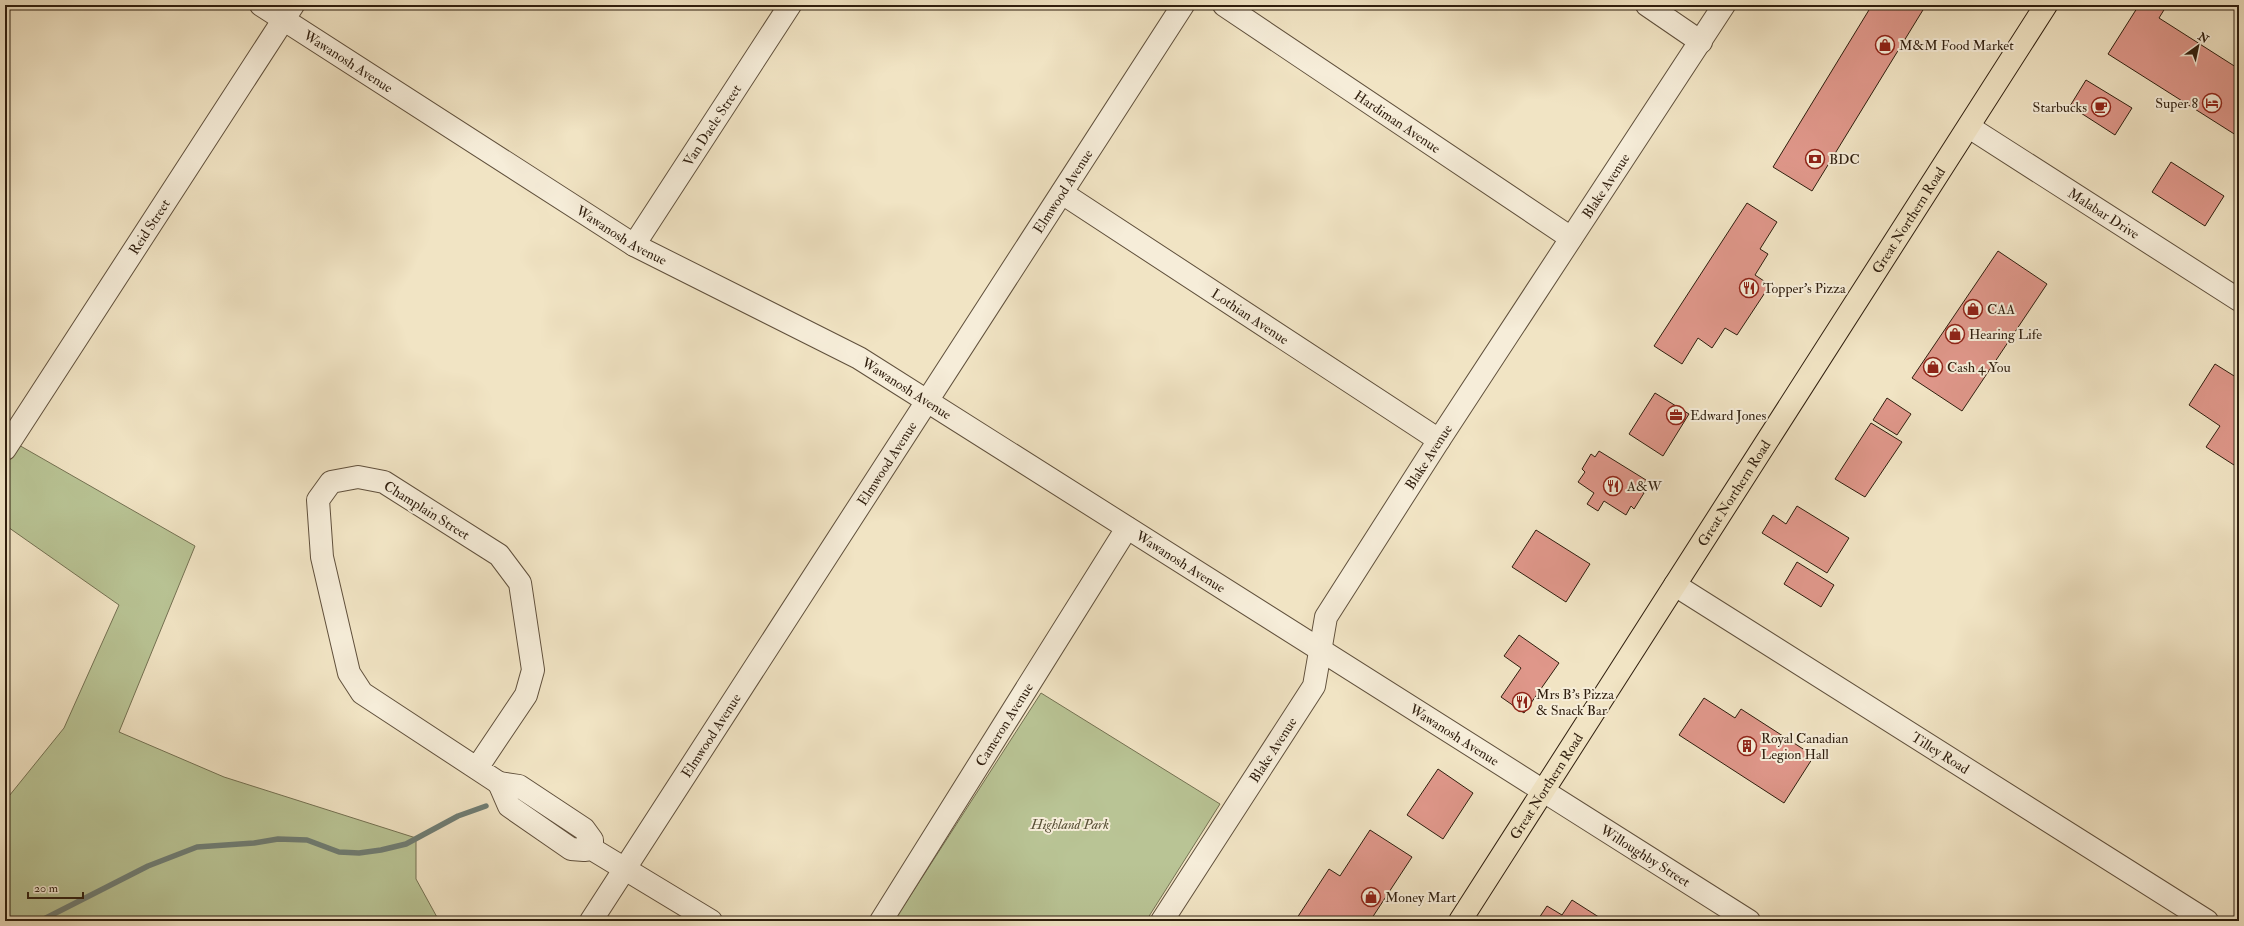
<svg xmlns="http://www.w3.org/2000/svg" width="2244" height="926" font-family="'IM FELL Double Pica',serif">
<rect width="100%" height="100%" fill="#f1e4c4"/>
<filter id="stains"><feTurbulence type="fractalNoise" baseFrequency=".005" numOctaves="4"/><feColorMatrix values="0 0 0 0 .2 0 0 0 0 .09 0 0 0 0 .02 0 0 0 .5 -.17"/></filter>
<radialGradient id="worn" r=".72"><stop offset=".6" stop-color="#630" stop-opacity="0"/><stop offset="1" stop-color="#630" stop-opacity=".3"/></radialGradient>
<g fill="#b9c495" stroke="#747152">
<path d="M 17,444 L 195,546 L 119,732 L 224,777 L 416,838 L 416,879 L 438,919 L 437,921 L 5,921 L 5,801 L 64,728 L 119,605 L 5,525 L 5,468 Z"/>
<path d="M 1041,693 L 1220,804 L 1146,921 L 894,921 Z"/>
</g>
<g fill="none" stroke-linecap="round" stroke-linejoin="round">
<path stroke="#707e75" stroke-width="5.5" d="M 40,921 L 148,866 L 197,847 L 254,843 L 278,839 L 307,840 L 339,852 L 359,853 L 381,850 L 406,844 L 458,816 L 486,806"/>
</g>
<g fill="#df978a" stroke="#2f1e0e">
<path d="M 1872,5 L 1926,5 L 1812,191 L 1773,167 Z"/>
<path d="M 2139,5 L 2167,5 L 2159,18 L 2239,69 L 2239,137 L 2108,54 Z"/>
<path d="M 2086,80 L 2132,108 L 2115,135 L 2070,106 Z"/>
<path d="M 2171,162 L 2224,196 L 2205,226 L 2152,192 Z"/>
<path d="M 1747,203 L 1777,222 L 1760,249 L 1768,254 L 1755,275 L 1770,285 L 1737,335 L 1725,328 L 1712,348 L 1698,338 L 1682,364 L 1654,346 Z"/>
<path d="M 1998,251 L 2047,284 L 1962,411 L 1912,378 Z"/>
<path d="M 2215,364 L 2239,379 L 2239,458 L 2234,465 L 2206,447 L 2220,426 L 2189,405 Z"/>
<path d="M 1655,393 L 1689,414 L 1663,456 L 1629,434 Z"/>
<path d="M 1887,398 L 1911,414 L 1897,435 L 1873,420 Z"/>
<path d="M 1871,423 L 1902,442 L 1865,497 L 1835,479 Z"/>
<path d="M 1599,451 L 1646,480 L 1640,490 L 1644,493 L 1634,509 L 1631,506 L 1626,515 L 1604,501 L 1598,511 L 1587,504 L 1594,493 L 1578,482 L 1585,472 L 1582,469 L 1591,454 L 1595,457 Z"/>
<path d="M 1797,506 L 1849,538 L 1827,573 L 1762,533 L 1773,515 L 1786,524 Z"/>
<path d="M 1536,530 L 1590,564 L 1566,602 L 1512,567 Z"/>
<path d="M 1797,562 L 1834,585 L 1821,607 L 1784,584 Z"/>
<path d="M 1519,635 L 1559,663 L 1524,713 L 1501,697 L 1521,668 L 1504,656 Z"/>
<path d="M 1704,698 L 1735,718 L 1741,709 L 1814,756 L 1784,803 L 1679,735 Z"/>
<path d="M 1438,769 L 1473,793 L 1443,839 L 1407,815 Z"/>
<path d="M 1370,830 L 1412,857 L 1370,921 L 1295,921 L 1329,869 L 1340,876 Z"/>
<path d="M 1572,900 L 1605,921 L 1537,921 L 1547,906 L 1562,915 Z"/>
</g>
<g fill="none" stroke-linecap="round" stroke-linejoin="round">
<g stroke="#60503c" stroke-width="24">
<g id="minor">
<path id="s1" d="M 261,5 L 634,245 L 859,358 L 1749,921"/>
<path id="s2" d="M 1224,5 L 1571,238"/>
<path d="M 1647,5 L 1701,42"/>
<path id="s3" d="M 1969,127 L 2239,300"/>
<path id="s4" d="M 1062,193 L 1439,440"/>
<path id="s5" d="M 634,245 L 790,5"/>
<path id="s6" d="M 5,449 L 293,5"/>
<path id="s7" d="M 1675,585 L 2207,921"/>
<path d="M 477,768 L 526,695 L 533,670 L 520,583 L 499,555 L 384,482 L 358,477 L 331,482 L 318,500 L 322,557 L 349,673 L 362,693 L 499,783"/>
<path d="M 592,849 L 592,840 L 584,829 L 519,786 L 499,783 L 509,806 L 571,849 L 584,850 L 592,849 L 711,921"/>
<path id="s8" d="M 591,921 L 1183,5"/>
<path id="s9" d="M 881,921 L 1127,528"/>
<path id="s10" d="M 1162,921 L 1314,686 L 1326,617 L 1439,440 L 1724,5"/>
</g>
</g>
<g stroke="#2f1e0e" stroke-width="24">
<g id="major">
<path id="s11" d="M 1460,921 L 2046,5"/>
</g>
</g>
<use href="#minor" stroke="#f6edd9" stroke-width="22"/>
<use href="#major" stroke="#f1e4c4" stroke-width="22"/>
</g>
<defs>
<g id="shop-ring" transform="scale(1)"><circle r="9.5" fill="#f6edd9" stroke="#8f2418" stroke-width="1.5"/><path d="M-5-2.5h2.3a2.7 3.5 0 0 1 5.4 0H5L5.5 6h-11ZM-1.5-2.5h3a1.5 2.3 0 0 0-3 0Z" fill="#8f2418"/></g>
<g id="hotel-ring" transform="scale(1)"><circle r="9.5" fill="#f6edd9" stroke="#8f2418" stroke-width="1.5"/><path d="M-6-4.5h1.5V1H6V5H4.5V3h-9V5H-6ZM-4 0a1.8 1.8 0 1 1 3.6 0ZM.5 0V-2.5h3Q6-2.5 6 0Z" fill="#8f2418"/></g>
<g id="cafe-ring" transform="scale(1)"><circle r="9.5" fill="#f6edd9" stroke="#8f2418" stroke-width="1.5"/><path d="M-5.5-4.5H6V0H3Q3 3.5 0 3.5H-2.5Q-5.5 3.5-5.5 0ZM3-3.2v2h1.7v-2ZM-6 4.5H4V6H-6Z" fill="#8f2418"/></g>
<g id="bank-ring" transform="scale(1)"><circle r="9.5" fill="#f6edd9" stroke="#8f2418" stroke-width="1.5"/><path d="M-6-4H6V4H-6ZM0-2.3a2.3 2.3 0 1 0 0 4.6a2.3 2.3 0 1 0 0-4.6Z" fill="#8f2418"/></g>
<g id="restaurant-ring" transform="scale(1)"><circle r="9.5" fill="#f6edd9" stroke="#8f2418" stroke-width="1.5"/><path d="M-5-6h1v4h1v-4h1v4h1v-4h1v5L-1.5 .5V6h-2V.5L-5-1ZM5-6V6H3V1.5H1.5Q1.5-4 5-6Z" fill="#8f2418"/></g>
<g id="office-ring" transform="scale(1)"><circle r="9.5" fill="#f6edd9" stroke="#8f2418" stroke-width="1.5"/><path d="M-6-3h4V-5.5h4V-3h4V5H-6ZM-1-4.5V-3h2v-1.5ZM-6 0V1H6V0Z" fill="#8f2418"/></g>
<g id="building-ring" transform="scale(1)"><circle r="9.5" fill="#f6edd9" stroke="#8f2418" stroke-width="1.5"/><path d="M-4-6H4V6H1V3H-1V6H-4ZM-2.5-4.3h1.7v1.8h-1.7ZM.8-4.3h1.7v1.8H.8ZM-2.5-1h1.7V.8h-1.7ZM.8-1h1.7V.8H.8Z" fill="#8f2418"/></g>
</defs>
<g fill-rule="evenodd">
<use href="#shop-ring" x="1885" y="45"/>
<use href="#hotel-ring" x="2212" y="103"/>
<use href="#cafe-ring" x="2101" y="107"/>
<use href="#bank-ring" x="1815" y="159"/>
<use href="#restaurant-ring" x="1749" y="288"/>
<use href="#shop-ring" x="1973" y="309"/>
<use href="#shop-ring" x="1955" y="334"/>
<use href="#shop-ring" x="1933" y="367"/>
<use href="#office-ring" x="1676" y="415"/>
<use href="#restaurant-ring" x="1613" y="486"/>
<use href="#restaurant-ring" x="1522" y="702"/>
<use href="#building-ring" x="1747" y="746"/>
<use href="#shop-ring" x="1371" y="897"/>
</g>
<g text-anchor="middle" stroke-width="4" stroke-linejoin="round" paint-order="stroke">
<g font-size="14" fill="#2f1e0e" stroke="#f6edd9" text-anchor="start">
<text x="1899" y="50">M&amp;M Food Market</text>
<text x="2198" y="108" text-anchor="end">Super 8</text>
<text x="2087" y="112" text-anchor="end">Starbucks</text>
<text x="1829" y="164">BDC</text>
<text x="1763" y="293">Topper's Pizza</text>
<text x="1987" y="314">CAA</text>
<text x="1969" y="339">Hearing Life</text>
<text x="1947" y="372">Cash 4 You</text>
<text x="1690" y="420">Edward Jones</text>
<text x="1627" y="491">A&amp;W</text>
<text x="1536" y="699">Mrs B's Pizza<tspan x="1536" dy="16">&amp; Snack Bar</tspan></text>
<text x="1761" y="743">Royal Canadian<tspan x="1761" dy="16">Legion Hall</tspan></text>
<text x="1385" y="902">Money Mart</text>
</g>
<g font-size="14" fill="#2f1e0e" stroke="#f6edd9">
<text dy="5" stroke="none"><textPath href="#s1" startOffset="104">Wawanosh Avenue</textPath></text>
<text dy="5" stroke="none"><textPath href="#s2" startOffset="209">Hardiman Avenue</textPath></text>
<text dy="5" stroke="none"><textPath href="#s5" startOffset="143">Van Daele Street</textPath></text>
<text dy="5" stroke="none"><textPath href="#s10" startOffset="864">Blake Avenue</textPath></text>
<text dy="5" stroke="none"><textPath href="#s8" startOffset="869">Elmwood Avenue</textPath></text>
<text dy="5" stroke="none"><textPath href="#s3" startOffset="160">Malabar Drive</textPath></text>
<text dy="5" stroke="none"><textPath href="#s11" startOffset="832">Great Northern Road</textPath></text>
<text dy="5" stroke="none"><textPath href="#s6" startOffset="265">Reid Street</textPath></text>
<text dy="5" stroke="none"><textPath href="#s1" startOffset="428">Wawanosh Avenue</textPath></text>
<text dy="5" stroke="none"><textPath href="#s4" startOffset="225">Lothian Avenue</textPath></text>
<text dy="5" stroke="none"><textPath href="#s1" startOffset="752">Wawanosh Avenue</textPath></text>
<text dy="5" stroke="none"><textPath href="#s10" startOffset="540">Blake Avenue</textPath></text>
<text dy="5" stroke="none"><textPath href="#s8" startOffset="545">Elmwood Avenue</textPath></text>
<text dy="5" stroke="none"><textPath href="#s11" startOffset="508">Great Northern Road</textPath></text>
<text transform="translate(427 510) rotate(32)" y="5">Champlain Street</text>
<text dy="5" stroke="none"><textPath href="#s1" startOffset="1076">Wawanosh Avenue</textPath></text>
<text dy="5" stroke="none"><textPath href="#s9" startOffset="232">Cameron Avenue</textPath></text>
<text dy="5" stroke="none"><textPath href="#s1" startOffset="1400">Wawanosh Avenue</textPath></text>
<text dy="5" stroke="none"><textPath href="#s8" startOffset="221">Elmwood Avenue</textPath></text>
<text dy="5" stroke="none"><textPath href="#s10" startOffset="204">Blake Avenue</textPath></text>
<text dy="5" stroke="none"><textPath href="#s7" startOffset="314">Tilley Road</textPath></text>
<text dy="5" stroke="none"><textPath href="#s11" startOffset="160">Great Northern Road</textPath></text>
<text dy="5" stroke="none"><textPath href="#s1" startOffset="1626">Willoughby Street</textPath></text>
</g>
<g font-size="14" font-style="italic" fill="#585036" stroke="#f6edd9">
<text x="1070" y="829">Highland Park</text>
</g>
</g>
<rect width="2244" height="926" fill="none" stroke="#f1e4c4" stroke-width="20"/>
<rect x="6" y="6" width="2232" height="914" fill="none" stroke="#2f1e0e" stroke-width="2"/>
<rect x="10" y="10" width="2224" height="906" fill="none" stroke="#2f1e0e"/>
<g transform="translate(2198 46) rotate(33)" stroke="#f6edd9" stroke-width="3" paint-order="stroke">
<path d="M0-3L7 15L0 10L-7 15Z" fill="#2f1e0e"/>
<text y="-6" font-size="11" font-weight="bold" text-anchor="middle" fill="#2f1e0e">N</text>
</g>
<path d="M28 892v6h55v-6" fill="none" stroke="#2f1e0e" stroke-width="2"/>
<text x="34" y="892" font-size="12" fill="#2f1e0e" stroke="#f6edd9" stroke-width="3" paint-order="stroke">20 m</text>
<rect width="100%" height="100%" filter="url(#stains)"/>
<rect width="100%" height="100%" fill="url(#worn)"/>
</svg>
